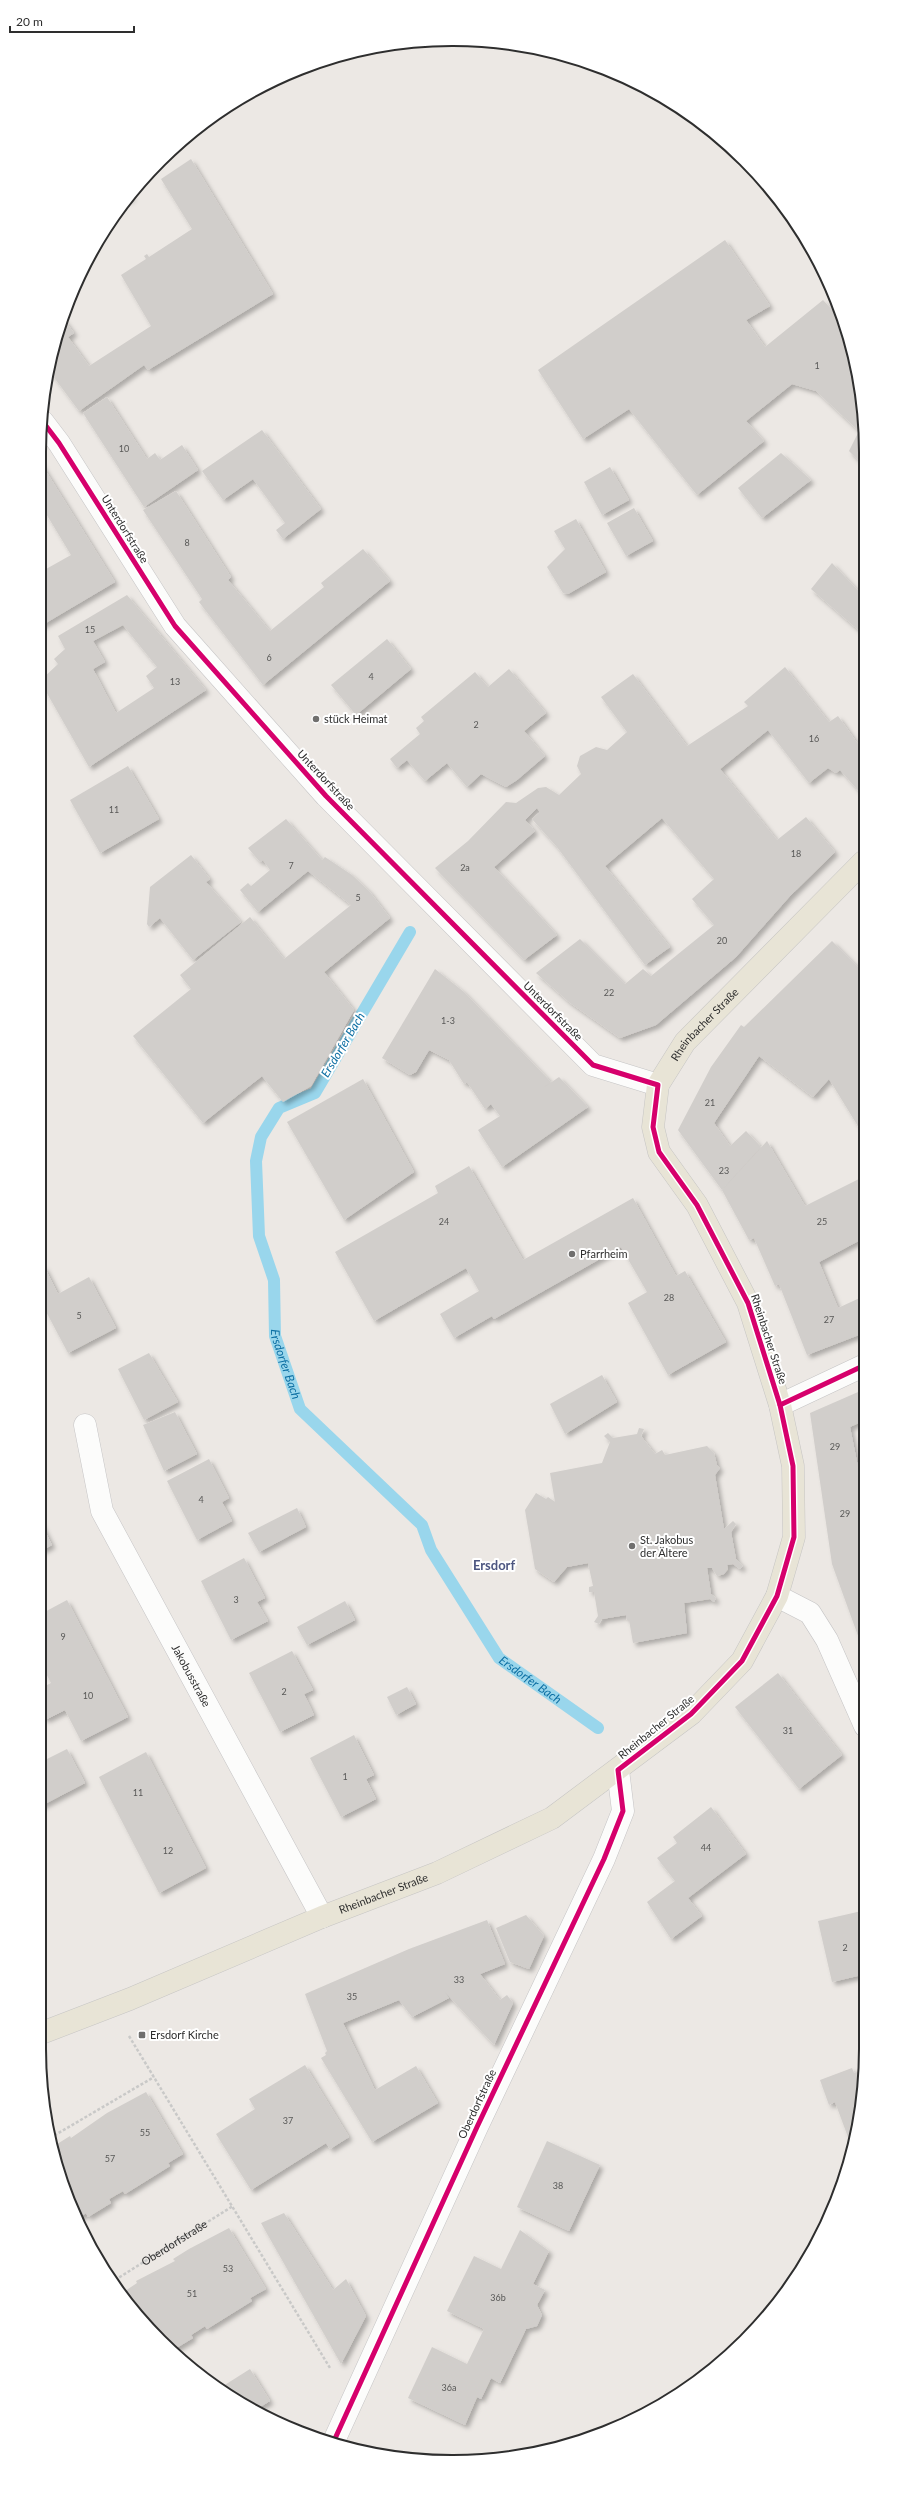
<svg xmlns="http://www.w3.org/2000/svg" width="905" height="2501" font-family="Lato,sans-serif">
<defs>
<filter id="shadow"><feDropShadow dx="3.5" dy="3.5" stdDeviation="2" flood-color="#0004"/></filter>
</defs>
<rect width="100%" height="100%" fill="#ece8e4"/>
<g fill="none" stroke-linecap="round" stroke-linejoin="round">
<path stroke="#99d6ec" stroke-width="12" id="s1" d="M 410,932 L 315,1093 L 279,1108 L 261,1137 L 256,1161 L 259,1236 L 274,1280 L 275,1336 L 300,1409 L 422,1525 L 431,1550 L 499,1658 L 598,1728"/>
</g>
<g fill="#d1cecb" fill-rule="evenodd" filter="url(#shadow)">
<path d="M 191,159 L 273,294 L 148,370 L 144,365 L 79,411 L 50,372 L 53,346 L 63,318 L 74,333 L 68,337 L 89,366 L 151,326 L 121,275 L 146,259 L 144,256 L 147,254 L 149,257 L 192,229 L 161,179 Z"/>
<path d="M 755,172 L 763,180 L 768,187 L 765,189 Z"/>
<path d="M 131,194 L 132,197 L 124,202 L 124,201 Z"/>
<path d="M 725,240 L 770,306 L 746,320 L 765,347 L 823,300 L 843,322 L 852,345 L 862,398 L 863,465 L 849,451 L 859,431 L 816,391 L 792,384 L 746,421 L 764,441 L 697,495 L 629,409 L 583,439 L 538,370 Z"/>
<path d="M 107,397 L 147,459 L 155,453 L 160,460 L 182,445 L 198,470 L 144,507 L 83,413 Z"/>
<path d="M 262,430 L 321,509 L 283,539 L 276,530 L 285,523 L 253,479 L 223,500 L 202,471 Z"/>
<path d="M 781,453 L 811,480 L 762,518 L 738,488 Z"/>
<path d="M 39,460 L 115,582 L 39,627 L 39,573 L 71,555 L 39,502 Z"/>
<path d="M 610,467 L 629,500 L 602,515 L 584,482 Z"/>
<path d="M 176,491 L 231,577 L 228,580 L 270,631 L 324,587 L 321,583 L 363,549 L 390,581 L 263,685 L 199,602 L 202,599 L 143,510 Z"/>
<path d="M 634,508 L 653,541 L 626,556 L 607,523 Z"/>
<path d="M 576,519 L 606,572 L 568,594 L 563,593 L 547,567 L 565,549 L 554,531 Z"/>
<path d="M 832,563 L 863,596 L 863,634 L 811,589 Z"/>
<path d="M 127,595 L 206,690 L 89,767 L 40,681 L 58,664 L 54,659 L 65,649 L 58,636 ZM 123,625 L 157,667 L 146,676 L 154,688 L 116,713 L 93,669 L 105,662 L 93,641 Z"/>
<path d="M 387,639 L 411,669 L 356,715 L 331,685 Z"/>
<path d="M 785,667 L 829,722 L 838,716 L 860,747 L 863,744 L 863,796 L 840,770 L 836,773 L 828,768 L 809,783 L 768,730 L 720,769 L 777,840 L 806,817 L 835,852 L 790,896 L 736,957 L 656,1025 L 620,1038 L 569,1002 L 536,973 L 580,939 L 625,984 L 643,969 L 651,976 L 714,925 L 692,899 L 714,879 L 662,818 L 605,866 L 670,947 L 645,965 L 557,847 L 532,819 L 540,812 L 537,808 L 525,820 L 535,831 L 494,867 L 557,935 L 524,960 L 435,868 L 468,841 L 506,802 L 516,803 L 538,788 L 546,787 L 559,795 L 581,774 L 577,766 L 580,756 L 596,747 L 607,750 L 627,732 L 601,697 L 633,674 L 687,746 L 748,706 L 744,702 Z"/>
<path d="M 509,669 L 546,713 L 524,731 L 545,756 L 517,780 L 506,787 L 481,774 L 467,787 L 447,763 L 425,781 L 407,760 L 397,768 L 390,759 L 420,734 L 416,728 L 424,721 L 421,717 L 475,672 L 488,687 Z"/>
<path d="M 128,766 L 159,819 L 100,853 L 70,800 Z"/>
<path d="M 286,819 L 322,860 L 325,857 L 352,875 L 369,891 L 390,918 L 324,972 L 354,1010 L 311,1086 L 283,1102 L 262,1076 L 203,1123 L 133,1036 L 191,989 L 180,975 L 250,917 L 284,959 L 351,905 L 308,871 L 258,912 L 240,890 L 248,883 L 251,886 L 270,870 L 263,860 L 260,862 L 248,848 Z"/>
<path d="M 191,855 L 210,879 L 206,882 L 241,922 L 193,960 L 160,918 L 149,927 L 147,924 L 150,887 Z"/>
<path d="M 832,941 L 864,973 L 864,1136 L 829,1079 L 813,1097 L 759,1056 L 714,1123 L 730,1146 L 746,1131 L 761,1147 L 722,1190 L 678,1130 L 711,1067 L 741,1025 L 744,1027 Z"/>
<path d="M 435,969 L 464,992 L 551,1082 L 543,1088 L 559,1077 L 588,1107 L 502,1167 L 478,1130 L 500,1116 L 491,1104 L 485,1109 L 467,1082 L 464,1084 L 449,1060 L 429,1050 L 416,1072 L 410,1075 L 382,1058 Z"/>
<path d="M 363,1079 L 414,1172 L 344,1220 L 287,1122 Z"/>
<path d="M 767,1141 L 805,1206 L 863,1177 L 864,1180 L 864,1238 L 819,1262 L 838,1308 L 864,1296 L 864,1333 L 807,1355 L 779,1284 L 775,1286 L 754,1238 L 749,1240 L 722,1190 Z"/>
<path d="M 469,1166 L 523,1260 L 633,1198 L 676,1276 L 685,1271 L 726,1342 L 668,1375 L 628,1303 L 647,1292 L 621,1247 L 494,1319 L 492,1316 L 454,1338 L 440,1314 L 479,1291 L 466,1268 L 374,1321 L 335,1252 L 438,1193 L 435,1186 Z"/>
<path d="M 44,1266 L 58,1294 L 89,1277 L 116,1328 L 68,1353 L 42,1304 L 39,1306 L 39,1269 Z"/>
<path d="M 149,1353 L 178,1402 L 144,1420 L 118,1369 Z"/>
<path d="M 602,1375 L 617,1402 L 565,1434 L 550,1404 Z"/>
<path d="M 865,1389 L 865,1420 L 850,1427 L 858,1467 L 865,1466 L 865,1655 L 832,1564 L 810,1413 Z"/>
<path d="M 175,1412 L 197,1454 L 164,1471 L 143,1425 Z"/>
<path d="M 639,1428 L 644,1429 L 641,1436 L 655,1454 L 662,1450 L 665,1455 L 707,1446 L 714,1453 L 717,1465 L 720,1468 L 715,1475 L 724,1529 L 733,1521 L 736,1524 L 731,1532 L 736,1559 L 743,1566 L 740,1569 L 733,1564 L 727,1565 L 728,1569 L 724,1574 L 717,1576 L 712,1568 L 707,1568 L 711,1594 L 716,1598 L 714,1602 L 710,1599 L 684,1603 L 687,1633 L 633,1643 L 629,1620 L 627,1620 L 626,1615 L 602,1619 L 599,1624 L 594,1622 L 598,1616 L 594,1592 L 589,1592 L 589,1587 L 593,1586 L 588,1563 L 567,1567 L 554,1582 L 535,1569 L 525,1510 L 536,1493 L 546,1499 L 548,1497 L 555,1502 L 550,1473 L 602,1463 L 610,1442 L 604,1436 L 608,1433 L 613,1438 L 637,1434 Z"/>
<path d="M 209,1459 L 229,1498 L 222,1502 L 232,1521 L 197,1540 L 167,1481 Z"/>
<path d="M 297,1508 L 306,1527 L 259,1552 L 248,1533 Z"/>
<path d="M 39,1519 L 52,1545 L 39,1552 Z"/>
<path d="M 244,1558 L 265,1598 L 257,1602 L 268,1621 L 231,1640 L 201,1581 Z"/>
<path d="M 67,1600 L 128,1717 L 81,1741 L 65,1710 L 47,1719 L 43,1718 L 39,1710 L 39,1689 L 51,1683 L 39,1660 L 39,1615 Z"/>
<path d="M 345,1601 L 355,1620 L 307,1645 L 297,1627 Z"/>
<path d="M 292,1651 L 313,1690 L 304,1694 L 314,1715 L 280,1732 L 249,1673 Z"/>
<path d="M 778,1673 L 842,1755 L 799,1789 L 735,1707 Z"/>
<path d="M 407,1687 L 416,1704 L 396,1715 L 387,1697 Z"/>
<path d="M 354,1735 L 374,1775 L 366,1779 L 376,1799 L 341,1817 L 310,1758 Z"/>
<path d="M 67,1749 L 85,1783 L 39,1807 L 39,1763 Z"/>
<path d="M 146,1752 L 206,1868 L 159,1893 L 99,1777 Z"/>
<path d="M 711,1807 L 746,1854 L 688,1898 L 702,1916 L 671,1939 L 647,1902 L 675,1881 L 657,1858 L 677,1843 L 673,1837 Z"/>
<path d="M 866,1910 L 866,1974 L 832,1982 L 818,1921 Z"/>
<path d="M 526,1915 L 544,1936 L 529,1969 L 510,1962 L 496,1928 Z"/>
<path d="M 487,1920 L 505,1964 L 480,1974 L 500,2000 L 507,1995 L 513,2003 L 494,2045 L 445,1992 L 449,1998 L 412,2017 L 399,2000 L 343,2023 L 375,2090 L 416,2066 L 438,2103 L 372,2142 L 321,2058 L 326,2055 L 325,2053 L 327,2051 L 305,1994 L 409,1949 Z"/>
<path d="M 305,2065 L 349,2137 L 330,2149 L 326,2143 L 251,2190 L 216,2134 L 255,2109 L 249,2099 Z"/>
<path d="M 852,2068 L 854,2073 L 863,2070 L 855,2135 L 848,2137 L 835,2102 L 829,2105 L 820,2080 Z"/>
<path d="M 146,2092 L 183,2154 L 168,2163 L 170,2166 L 125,2194 L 123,2191 L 109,2199 L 111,2203 L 88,2217 L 86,2213 L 77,2219 L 70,2207 L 53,2150 L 55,2148 L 54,2146 L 70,2136 L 71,2138 L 107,2113 Z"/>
<path d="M 547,2141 L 600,2165 L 569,2231 L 517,2207 Z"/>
<path d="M 284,2213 L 333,2290 L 346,2279 L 366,2316 L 341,2364 L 261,2223 Z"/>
<path d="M 229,2228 L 266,2289 L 250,2298 L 252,2301 L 207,2329 L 205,2326 L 191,2335 L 193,2338 L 173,2350 L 142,2321 L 122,2293 L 137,2283 L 136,2281 L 175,2261 L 173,2259 L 189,2249 Z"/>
<path d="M 520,2230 L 549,2251 L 533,2284 L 545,2290 L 537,2305 L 542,2315 L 537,2326 L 526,2329 L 500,2383 L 491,2378 L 481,2399 L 477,2397 L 465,2425 L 408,2398 L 432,2347 L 467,2364 L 484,2329 L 447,2311 L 474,2256 L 501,2269 Z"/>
<path d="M 250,2369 L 270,2401 L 255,2410 L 220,2388 Z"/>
</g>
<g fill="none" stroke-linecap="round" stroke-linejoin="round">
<g stroke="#c5c4c5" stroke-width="23">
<g id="minor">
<path d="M 43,422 L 59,443 L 175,626 L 326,796 L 593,1065 L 658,1085"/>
<path d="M 780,1405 L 865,1365"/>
<path id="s3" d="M 85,1425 L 102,1511 L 322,1917"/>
<path d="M 777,1596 L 810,1613 L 827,1640 L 865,1726"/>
<path d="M 333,2443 L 477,2127 L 604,1859 L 623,1811 L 618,1770"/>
</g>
</g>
<g stroke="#c6c5c4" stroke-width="23">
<g id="major">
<path id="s4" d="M 39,2034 L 130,1999 L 322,1917 L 437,1873 L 552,1818 L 691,1714 L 742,1661 L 777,1596 L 794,1537 L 793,1466 L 780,1405 L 748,1303 L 697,1205 L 659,1152 L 653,1127 L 658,1085 L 685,1042 L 863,862"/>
</g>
</g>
<g stroke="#c9c9c8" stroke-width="2.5" stroke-dasharray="3 2" stroke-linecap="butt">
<path d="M 129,2036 L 330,2368"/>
<path d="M 50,2138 L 154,2077"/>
<path id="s2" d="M 115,2280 L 233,2206"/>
</g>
<use href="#minor" stroke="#fcfcfb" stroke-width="22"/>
<use href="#major" stroke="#e8e4d6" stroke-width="22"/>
<g stroke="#fff" stroke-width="8">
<g id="cycleway">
<path d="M 43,422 L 59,443 L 175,626 L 326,796 L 593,1065 L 658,1085 L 653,1127 L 659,1152 L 697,1205 L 748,1303 L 780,1405 L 793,1466 L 794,1537 L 777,1596 L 742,1661 L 691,1714 L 618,1770 L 623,1811 L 604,1859 L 477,2127 L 333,2443"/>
<path d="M 780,1405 L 865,1365"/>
</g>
</g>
<use href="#cycleway" stroke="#d6006c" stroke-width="5"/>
</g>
<g fill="#706f6e" stroke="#fff" stroke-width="1.5">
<circle cx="316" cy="719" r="4"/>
<circle cx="572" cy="1254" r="4"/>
<circle cx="632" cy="1546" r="4"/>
<rect x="138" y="2031" width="8" height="8" rx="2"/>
</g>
<g text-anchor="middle" stroke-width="4" stroke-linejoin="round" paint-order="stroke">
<g font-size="9" fill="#585857">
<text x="817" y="369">1</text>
<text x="124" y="452">10</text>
<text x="187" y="546">8</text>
<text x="90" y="633">15</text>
<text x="269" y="661">6</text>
<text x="371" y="680">4</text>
<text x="175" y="685">13</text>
<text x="476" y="728">2</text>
<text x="814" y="742">16</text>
<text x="114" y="813">11</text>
<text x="796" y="857">18</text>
<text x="291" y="869">7</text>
<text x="465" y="871">2a</text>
<text x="358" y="901">5</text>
<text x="722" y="944">20</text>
<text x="609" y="996">22</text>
<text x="448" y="1024">1-3</text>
<text x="710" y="1106">21</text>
<text x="724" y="1174">23</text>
<text x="444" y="1225">24</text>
<text x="822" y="1225">25</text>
<text x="669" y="1301">28</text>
<text x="79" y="1319">5</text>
<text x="829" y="1323">27</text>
<text x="835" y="1450">29</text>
<text x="201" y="1503">4</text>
<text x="845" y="1517">29</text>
<text x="236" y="1603">3</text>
<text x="63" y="1640">9</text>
<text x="284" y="1695">2</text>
<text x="88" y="1699">10</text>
<text x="788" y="1734">31</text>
<text x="345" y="1780">1</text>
<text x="138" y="1796">11</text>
<text x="706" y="1851">44</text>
<text x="168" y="1854">12</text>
<text x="845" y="1951">2</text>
<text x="459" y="1983">33</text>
<text x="352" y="2000">35</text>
<text x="288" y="2124">37</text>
<text x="145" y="2136">55</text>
<text x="110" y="2162">57</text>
<text x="558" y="2189">38</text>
<text x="228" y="2272">53</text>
<text x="192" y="2297">51</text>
<text x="498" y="2301">36b</text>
<text x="449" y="2391">36a</text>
</g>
<g font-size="11" fill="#2e2e2e" stroke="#fff">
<text transform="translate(125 529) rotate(58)" y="4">Unterdorfstraße</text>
<text transform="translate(326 780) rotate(47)" y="4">Unterdorfstraße</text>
<text transform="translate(553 1011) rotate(45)" y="4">Unterdorfstraße</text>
<text dy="4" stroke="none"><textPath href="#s4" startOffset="1500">Rheinbacher Straße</textPath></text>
<text transform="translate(769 1339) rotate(72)" y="4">Rheinbacher Straße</text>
<text dy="4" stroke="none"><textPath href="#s3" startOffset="275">Jakobusstraße</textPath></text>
<text transform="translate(656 1727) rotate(-39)" y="4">Rheinbacher Straße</text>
<text dy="4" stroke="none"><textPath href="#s4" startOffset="372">Rheinbacher Straße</textPath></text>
<text transform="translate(477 2104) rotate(-65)" y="4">Oberdorfstraße</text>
<text dy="4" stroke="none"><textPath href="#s2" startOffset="70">Oberdorfstraße</textPath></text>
</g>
<g font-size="11" fill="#2e2e2e" stroke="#fff" text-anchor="start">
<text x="324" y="723">stück Heimat</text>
<text x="580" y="1258">Pfarrheim</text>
<text x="640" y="1544">St. Jakobus<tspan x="640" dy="13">der Ältere</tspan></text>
<text x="150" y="2039">Ersdorf Kirche</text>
</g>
<g font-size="12" font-style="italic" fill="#0d6fa3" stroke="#fff">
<text transform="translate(343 1045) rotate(-59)" y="4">Ersdorfer Bach</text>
<text dy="4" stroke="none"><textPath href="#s1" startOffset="492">Ersdorfer Bach</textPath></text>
<text dy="4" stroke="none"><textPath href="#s1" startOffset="900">Ersdorfer Bach</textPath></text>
</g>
<g font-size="13" font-weight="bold" fill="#4d5680" stroke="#fff">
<text x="494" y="1570">Ersdorf</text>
</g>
</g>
<path d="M0 0H905V2501H0ZM452 46H453A406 406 0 0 1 859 452V2049A406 406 0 0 1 453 2455H452A406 406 0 0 1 46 2049V452A406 406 0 0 1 452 46Z" fill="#fff" fill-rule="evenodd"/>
<path fill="none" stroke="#2e2e2e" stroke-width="2" d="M452 46H453A406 406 0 0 1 859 452V2049A406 406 0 0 1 453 2455H452A406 406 0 0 1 46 2049V452A406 406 0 0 1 452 46Z"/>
<path d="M10 26v6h124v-6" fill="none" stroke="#2e2e2e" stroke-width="2"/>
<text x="16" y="26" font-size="12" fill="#2e2e2e" stroke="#ffffff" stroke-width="3" paint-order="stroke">20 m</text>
</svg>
